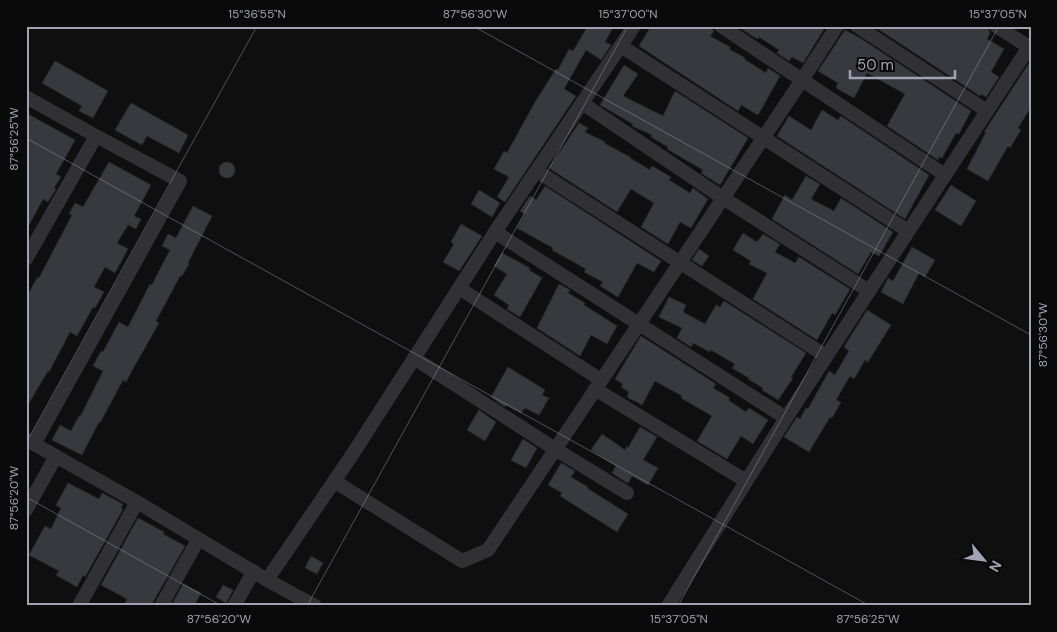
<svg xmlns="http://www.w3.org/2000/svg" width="1057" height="632" font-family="'DM Sans',sans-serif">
<rect width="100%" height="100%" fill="#0f0f10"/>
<g fill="#38393e" stroke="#29292c">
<path d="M 588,26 L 614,26 L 605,42 L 611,45 L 601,60 L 586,50 L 564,89 L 576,96 L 505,202 L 497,197 L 509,177 L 494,169 L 504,151 L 507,153 L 535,102 L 556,69 L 558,70 L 569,49 L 573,51 Z"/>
<path d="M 651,26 L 708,26 L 714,31 L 710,36 L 730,47 L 729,49 L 745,58 L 744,59 L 766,73 L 768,68 L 780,76 L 758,115 L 741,105 L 738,111 L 639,46 Z"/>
<path d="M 737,26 L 826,26 L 803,63 L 792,57 L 789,61 L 777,53 L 779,50 L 759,37 L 758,39 L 754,37 Z"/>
<path d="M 879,26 L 987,26 L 990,33 L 987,39 L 1004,49 L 991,72 L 999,77 L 986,97 L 981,94 L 980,96 L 878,29 Z"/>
<path d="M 845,30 L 860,38 L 971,111 L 959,134 L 956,133 L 942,158 L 939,157 L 938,160 L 887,126 L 905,94 L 867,73 L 854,98 L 836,88 L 838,83 L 818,71 Z"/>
<path d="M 1031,60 L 1031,107 L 1018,128 L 1021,130 L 1010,148 L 1008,146 L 988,181 L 967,169 L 986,132 L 984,132 Z"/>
<path d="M 55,61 L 108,91 L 93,118 L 79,111 L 82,106 L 42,83 Z"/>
<path d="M 624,65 L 638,74 L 623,96 L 663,116 L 675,91 L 748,138 L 720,185 L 701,173 L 703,170 L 667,149 L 668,147 L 651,137 L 652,135 L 632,126 L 633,124 L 600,105 Z"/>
<path d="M 131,103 L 188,135 L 179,153 L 147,136 L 142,145 L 115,130 Z"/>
<path d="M 822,110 L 838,120 L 841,116 L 929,175 L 905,219 L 777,136 L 789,116 L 811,130 Z"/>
<path d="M 26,113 L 75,140 L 56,174 L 61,177 L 54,188 L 56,189 L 48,202 L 43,199 L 26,231 Z"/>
<path d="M 579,123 L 588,128 L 585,132 L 605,142 L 604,143 L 630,157 L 630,158 L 650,170 L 652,166 L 671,177 L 669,180 L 690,193 L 693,188 L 708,199 L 691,228 L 680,222 L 668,244 L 641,227 L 654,203 L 631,189 L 617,212 L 549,168 Z"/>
<path d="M 109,162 L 151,185 L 134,216 L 141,219 L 136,229 L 128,225 L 117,243 L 128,249 L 115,273 L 105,267 L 94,287 L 104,292 L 95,308 L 93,307 L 77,336 L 70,332 L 49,372 L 48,371 L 26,408 L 26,298 L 37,278 L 39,278 L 72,215 L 69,214 L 75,203 L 83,207 Z"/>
<circle cx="227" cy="170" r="8"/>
<path d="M 806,176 L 820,184 L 811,199 L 834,211 L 841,198 L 893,232 L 879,256 L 871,252 L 858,274 L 772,219 L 785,195 L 792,200 Z"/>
<path d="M 951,185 L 976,201 L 961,226 L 935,210 Z"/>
<path d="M 545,186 L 661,261 L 654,272 L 637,263 L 618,297 L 600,286 L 603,282 L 584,272 L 586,269 L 552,250 L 553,248 L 517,228 L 525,214 L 520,211 L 530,196 L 536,200 Z"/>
<path d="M 479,190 L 500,203 L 492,217 L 471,204 Z"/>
<path d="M 193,206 L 212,216 L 188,263 L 189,264 L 182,276 L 180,276 L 156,321 L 159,323 L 134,367 L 126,382 L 123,380 L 100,423 L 99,422 L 82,455 L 52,440 L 60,425 L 71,431 L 79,416 L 80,417 L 103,371 L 93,366 L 101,351 L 103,352 L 119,322 L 128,327 L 150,284 L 152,285 L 162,265 L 170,250 L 162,246 L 168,234 L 176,238 Z"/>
<path d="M 461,224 L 482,236 L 459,271 L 443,262 L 454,244 L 451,242 Z"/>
<path d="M 743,233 L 757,242 L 763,234 L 780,244 L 775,252 L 795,263 L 799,257 L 850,289 L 835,315 L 832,313 L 817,340 L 753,299 L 767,273 L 749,264 L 751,261 L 733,250 Z"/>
<path d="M 912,247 L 935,260 L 925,277 L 919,273 L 903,304 L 881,292 L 888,278 L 893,281 Z"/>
<path d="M 699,249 L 709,256 L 702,266 L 692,260 Z"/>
<path d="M 502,253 L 530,268 L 529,270 L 542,278 L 520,317 L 507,309 L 509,305 L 494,295 L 507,274 L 494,266 Z"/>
<path d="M 559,284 L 570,290 L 568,293 L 585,303 L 584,305 L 617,326 L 607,344 L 591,335 L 580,356 L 537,328 Z"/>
<path d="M 669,297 L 686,305 L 683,312 L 705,324 L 716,305 L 720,307 L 724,301 L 806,353 L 791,377 L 793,378 L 778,400 L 762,390 L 763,388 L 748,379 L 749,378 L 732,368 L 735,364 L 711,350 L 710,352 L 693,343 L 691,347 L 677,338 L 682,328 L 659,317 Z"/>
<path d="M 867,310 L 891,325 L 868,362 L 865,360 L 854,379 L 850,376 L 836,400 L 841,402 L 832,418 L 830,417 L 809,452 L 784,437 L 797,417 L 800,419 L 806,408 L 808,409 L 829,371 L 835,375 L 849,351 L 844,347 Z"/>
<path d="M 641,336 L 716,384 L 713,388 L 730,398 L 728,400 L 746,412 L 749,408 L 768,420 L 753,444 L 741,436 L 727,459 L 697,441 L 712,416 L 681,398 L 682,396 L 655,381 L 642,405 L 627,397 L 629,392 L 621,387 L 623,384 L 615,379 L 630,354 Z"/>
<path d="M 508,367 L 545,390 L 542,395 L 549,398 L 539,415 L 525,408 L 521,413 L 506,405 L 505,407 L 491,397 Z"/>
<path d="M 479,410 L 496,422 L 485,441 L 467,430 Z"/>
<path d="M 640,427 L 657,437 L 643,460 L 658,468 L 648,485 L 632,476 L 628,483 L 624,481 L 612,473 L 616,466 L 591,450 L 602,434 L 625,450 L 627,446 L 628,448 Z"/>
<path d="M 523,439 L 537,448 L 526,468 L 511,460 Z"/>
<path d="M 561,463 L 575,471 L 571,477 L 588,487 L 587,488 L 628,514 L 617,532 L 560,496 L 562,493 L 548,485 Z"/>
<path d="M 68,483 L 99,499 L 102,493 L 123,504 L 121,508 L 123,509 L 85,577 L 83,575 L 77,587 L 56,575 L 59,571 L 29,555 L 45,526 L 51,529 L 61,508 L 56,505 Z"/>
<path d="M 138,518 L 164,532 L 163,534 L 185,546 L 153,602 L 152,606 L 124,606 L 127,599 L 101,585 Z"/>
<path d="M 311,556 L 323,563 L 317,574 L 305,568 Z"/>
<path d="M 183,584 L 201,593 L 194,606 L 171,606 Z"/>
<path d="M 223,585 L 233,590 L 226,603 L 216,597 Z"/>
</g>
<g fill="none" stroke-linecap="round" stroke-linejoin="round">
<g stroke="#303035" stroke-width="14">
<path d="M 721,26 L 945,175"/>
<path d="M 857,26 L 987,111"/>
<path d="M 996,26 L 1029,47"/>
<path d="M 621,46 L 908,231"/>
<path d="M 26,97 L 96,136 L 180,181 L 34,444"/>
<path d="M 582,103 L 723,198 L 869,291"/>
<path d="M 537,171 L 826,356"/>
<path d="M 495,232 L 786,418"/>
<path d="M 26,259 L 96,136"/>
<path d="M 459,288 L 601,380"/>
<path d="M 414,358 L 555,449 L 627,493"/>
<path d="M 595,389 L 746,481"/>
<path d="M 27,440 L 137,502 L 267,580 L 315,606"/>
<path d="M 334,481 L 462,561 L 488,550 L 802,80 L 837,26"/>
<path d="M 26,510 L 56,456"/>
<path d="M 267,580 L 352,455 L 495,232 L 634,26"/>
<path d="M 79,606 L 137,502"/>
<path d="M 161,606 L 198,540"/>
<path d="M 234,606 L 254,571"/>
<path d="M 668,606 L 786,418 L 1031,44"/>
</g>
</g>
<path fill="none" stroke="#9fa3b2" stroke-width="1" stroke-opacity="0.45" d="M 473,26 L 1031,335M 26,138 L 870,606M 26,443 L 257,26M 26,497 L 222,606M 307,606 L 628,26M 678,606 L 999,26"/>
<rect width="1057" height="632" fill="none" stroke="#0a0a0b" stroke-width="55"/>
<g transform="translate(984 560) rotate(119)" stroke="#0a0a0b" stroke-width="4" paint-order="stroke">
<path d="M0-4L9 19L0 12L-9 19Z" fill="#9fa3b2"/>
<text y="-8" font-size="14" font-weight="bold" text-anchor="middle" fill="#9fa3b2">N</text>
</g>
<path d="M850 70v8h105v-8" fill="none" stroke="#9fa3b2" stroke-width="2.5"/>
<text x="857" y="70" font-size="15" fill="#9fa3b2" stroke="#0a0a0b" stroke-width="4" paint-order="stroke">50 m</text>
<rect x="28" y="28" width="1002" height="576" fill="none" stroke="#9fa3b2" stroke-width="2"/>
<g font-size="12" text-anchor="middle" fill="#9fa3b2">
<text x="257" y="18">15°36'55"N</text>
<text x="475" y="18">87°56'30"W</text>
<text x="628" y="18">15°37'00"N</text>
<text x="998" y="18">15°37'05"N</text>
<text transform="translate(14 139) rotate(-90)" y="4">87°56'25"W</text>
<text transform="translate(1043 335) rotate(-90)" y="4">87°56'30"W</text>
<text transform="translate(14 498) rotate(-90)" y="4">87°56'20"W</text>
<text x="219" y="623">87°56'20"W</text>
<text x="679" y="623">15°37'05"N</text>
<text x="868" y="623">87°56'25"W</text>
</g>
</svg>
